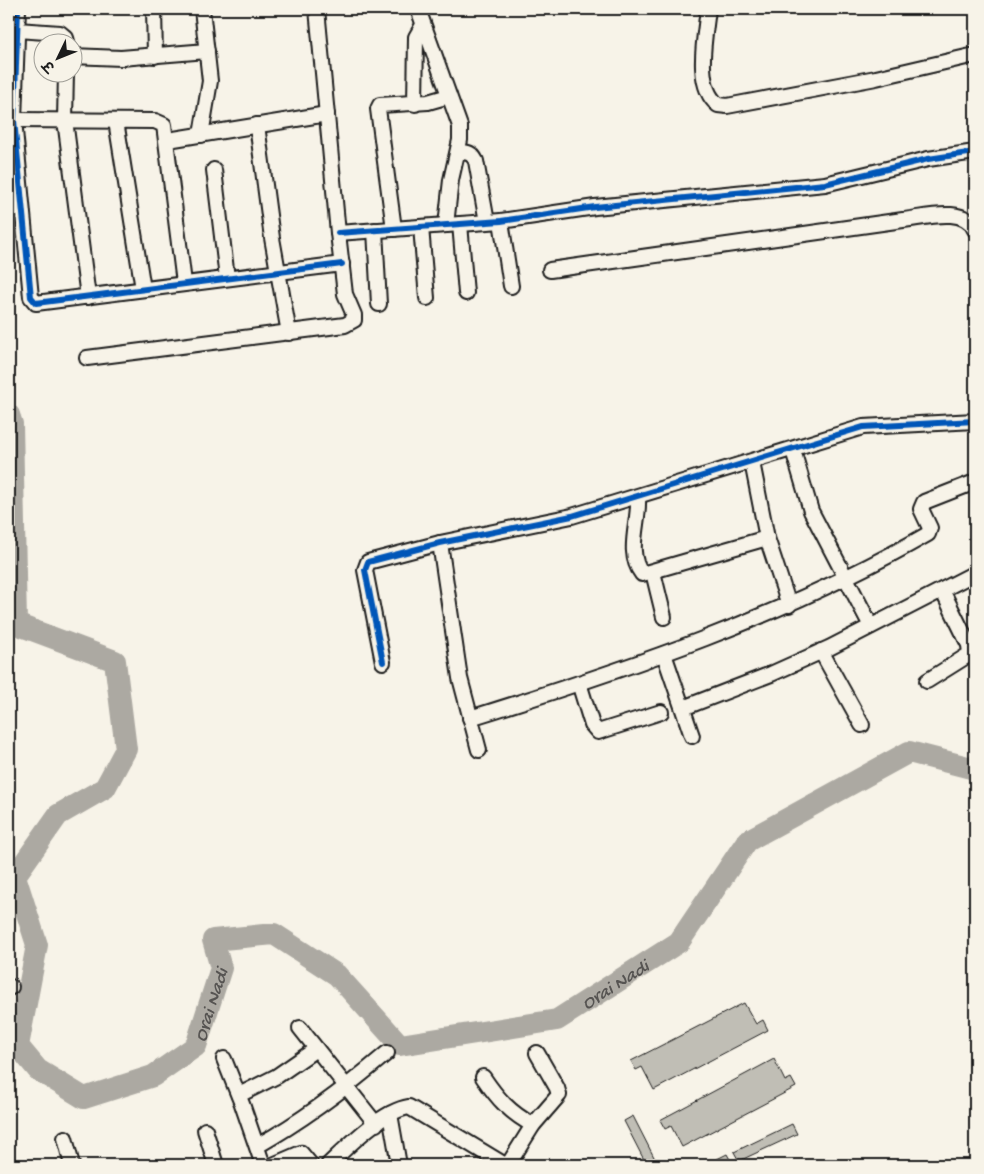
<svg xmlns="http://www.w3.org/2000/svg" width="984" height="1174" font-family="'Gochi Hand','Playpen Sans Deva',sans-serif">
<rect width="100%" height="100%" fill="#f7f3e8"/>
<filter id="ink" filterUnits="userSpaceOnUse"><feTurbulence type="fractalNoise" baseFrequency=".02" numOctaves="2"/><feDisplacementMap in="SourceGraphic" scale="10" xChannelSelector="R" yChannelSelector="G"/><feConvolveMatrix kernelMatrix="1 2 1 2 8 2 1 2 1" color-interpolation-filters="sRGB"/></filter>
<g filter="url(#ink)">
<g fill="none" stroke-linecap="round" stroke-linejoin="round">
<path stroke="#aca9a2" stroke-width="22" id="s1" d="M 9,415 L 12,424 L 16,624 L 115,661 L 126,749 L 105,788 L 58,815 L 15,876 L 37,945 L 18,1046 L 38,1070 L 84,1098 L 153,1076 L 196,1046 L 221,968 L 213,940 L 274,934 L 337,975 L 400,1045 L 557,1020 L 679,942 L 747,841 L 909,752 L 975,769"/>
</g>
<g fill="#c0beb5" stroke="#1c1c1c">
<path d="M 744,1003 L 756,1024 L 763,1020 L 768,1030 L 654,1090 L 642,1067 L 636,1070 L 631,1061 Z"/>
<path d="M 774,1059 L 785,1081 L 791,1078 L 796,1087 L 682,1147 L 671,1126 L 665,1129 L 660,1120 Z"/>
<path d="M 633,1116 L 658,1165 L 647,1165 L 642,1156 L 624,1121 Z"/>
<path d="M 792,1124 L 797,1134 L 739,1161 L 734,1152 Z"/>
<path d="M 727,1154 L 733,1165 L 705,1165 Z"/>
</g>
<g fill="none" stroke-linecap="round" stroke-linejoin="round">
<g stroke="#1c1c1c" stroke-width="18">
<g id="minor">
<path d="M 18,9 L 14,120 L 31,297 L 36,303 L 342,264"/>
<path d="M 154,9 L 155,56"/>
<path d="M 418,9 L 460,126 L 460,140 L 451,180 L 446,225"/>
<path d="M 708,9 C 705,37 694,86 718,105 L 727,106 L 876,78 L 975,55"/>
<path d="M 17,30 L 60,33 L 66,38 L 67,42"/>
<path d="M 72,56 L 121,58 L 207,51"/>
<path d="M 66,72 L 65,120 L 88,297"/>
<path d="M 415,104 L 416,37 L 423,25"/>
<path d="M 14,120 L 155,121 L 164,125 L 184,283"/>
<path d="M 116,121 L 143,289"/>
<path d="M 257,125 L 272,238 L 289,333"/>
<path d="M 201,135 L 210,81 L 202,9"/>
<path d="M 168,140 L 327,114"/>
<path d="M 459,152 C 468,152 472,153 476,161 L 487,222"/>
<path d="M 214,170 L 227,278"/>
<path d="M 501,221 L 511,286"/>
<path d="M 460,224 L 466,293"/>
<path d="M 421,227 L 427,298"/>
<path d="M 394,229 L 378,109 L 380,105 L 428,102 L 449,96"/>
<path d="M 375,230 L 379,304"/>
<path d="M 338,233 L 501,221 L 595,207 L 825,184 L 928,159 L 975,152"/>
<path d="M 550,270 L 903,220 C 924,218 965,205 975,230"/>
<path d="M 87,358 L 345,325 L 354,320 L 354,315 L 345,294 L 338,233 L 317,9"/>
<path d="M 793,450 L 811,511 L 871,626"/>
<path d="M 752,462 L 767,538 L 789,605"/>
<path d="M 638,497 C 640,522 625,552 642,574 L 767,538"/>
<path d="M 440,543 L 460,678 L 479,750"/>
<path d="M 653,572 L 664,617"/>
<path d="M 821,651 L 862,725"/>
<path d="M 664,654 L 692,736"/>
<path d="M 383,662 L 365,570 L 368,562 L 440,543 L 572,516 L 863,427 L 975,421"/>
<path d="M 927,681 L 970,654 L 969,645 L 942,590"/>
<path d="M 579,683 L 592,725 L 598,732 L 661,712"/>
<path d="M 683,708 L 771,674 L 829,648 L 975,573"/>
<path d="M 470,718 C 628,669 785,616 928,534 L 930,528 L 921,509 L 924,502 L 975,482"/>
<path d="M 9,988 L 11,987"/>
<path d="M 300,1028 L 376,1124"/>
<path d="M 224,1059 L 242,1104 L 263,1165"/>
<path d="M 483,1077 C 497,1098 510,1113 533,1125"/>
<path d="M 239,1095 L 277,1076 L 316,1049"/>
<path d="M 390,1114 L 399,1165"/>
<path d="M 205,1130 L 216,1165"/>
<path d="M 65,1138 L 72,1165"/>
<path d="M 257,1146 C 304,1120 346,1088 387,1053"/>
<path d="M 273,1165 L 301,1153 L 311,1165"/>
<path d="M 328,1165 C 347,1147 382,1111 409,1107 L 505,1165"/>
<path d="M 508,1165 L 533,1125 L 559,1095 L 557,1088 L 537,1053"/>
</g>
</g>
<use href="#minor" stroke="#f7f3e8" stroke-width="14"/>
<g stroke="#f7f3e8" stroke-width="9">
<g id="cycleway">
<path d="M 18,9 L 14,120 L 31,297 L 36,303 L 342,264"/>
<path d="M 338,233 L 501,221 L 595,207 L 825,184 L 928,159 L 975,152"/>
<path d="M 383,662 L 365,570 L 368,562 L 440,543 L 572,516 L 863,427 L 975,421"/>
</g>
</g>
<use href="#cycleway" stroke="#0057b8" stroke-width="6"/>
</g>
</g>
<g text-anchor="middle" stroke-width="4" stroke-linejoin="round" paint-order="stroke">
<g font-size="19" font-style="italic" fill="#565452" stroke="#f7f3e8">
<text dy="7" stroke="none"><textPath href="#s1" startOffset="1531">Orai Nadi</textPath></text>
<text dy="7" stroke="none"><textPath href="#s1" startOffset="1006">Orai Nadi</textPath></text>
</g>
</g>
<rect width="984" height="1174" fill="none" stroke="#f7f3e8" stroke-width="30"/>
<rect x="15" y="15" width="954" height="1144" fill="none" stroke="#1c1c1c" stroke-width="2" filter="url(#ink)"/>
<g transform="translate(58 58) rotate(227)"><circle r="24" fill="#f7f3e8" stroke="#9f9d96"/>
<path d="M0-4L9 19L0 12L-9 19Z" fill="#1c1c1c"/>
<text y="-8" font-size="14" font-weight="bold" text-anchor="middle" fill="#1c1c1c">उ</text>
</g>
</svg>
